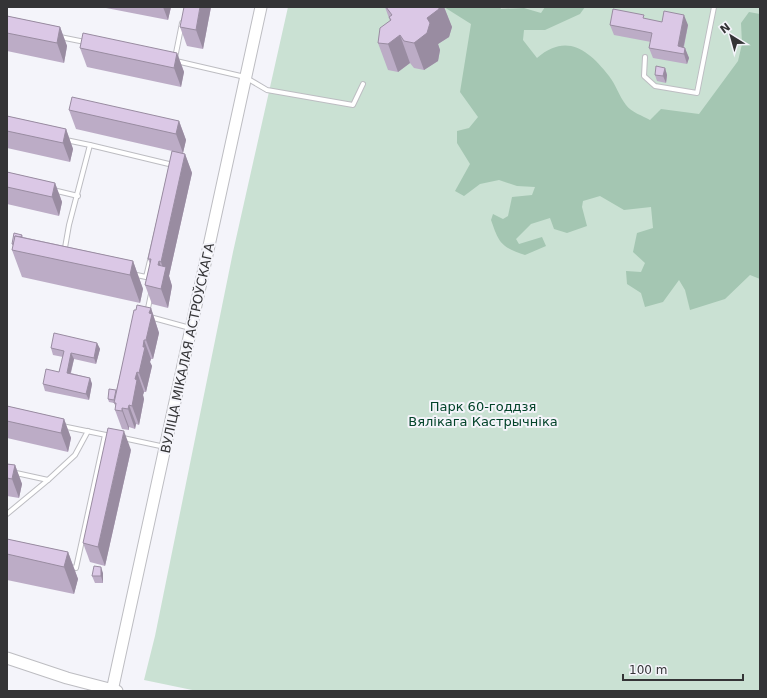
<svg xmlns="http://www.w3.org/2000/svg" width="767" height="698" font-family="'DejaVu Sans',sans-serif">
<rect width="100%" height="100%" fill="#f4f4fa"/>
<path fill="#cae1d3" d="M 288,7 L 760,7 L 760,691 L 197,691 L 144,680 L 155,636 L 233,252 Z"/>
<path fill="#a4c6b2" d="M 444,7 L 500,7 L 501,9 L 524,8 L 541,13 L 545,7 L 585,7 L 580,14 L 545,30 L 524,30 L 523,40 L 537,58 C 566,33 588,49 609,76 C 616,85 619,96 626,105 C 631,112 643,116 650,120 L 661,109 L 699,114 L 738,61 L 742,44 L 741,23 L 749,12 L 760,14 L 760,279 L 750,275 L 725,299 L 690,310 L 685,290 L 679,280 L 663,302 L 645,307 L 641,293 L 627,284 L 626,271 L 641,272 L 645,263 L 633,252 L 637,233 L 653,228 L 651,207 L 624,210 L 600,196 L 583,201 L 582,207 L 587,226 L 567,233 L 554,229 L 550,218 L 531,224 L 516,239 L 519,244 L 542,237 L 546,246 L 525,255 C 501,247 499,243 491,220 L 493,214 L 503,219 L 508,216 L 512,197 L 532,195 L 535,187 L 517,186 L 499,180 L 480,184 L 464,196 L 455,191 L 470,164 L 457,143 L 457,131 L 469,128 L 478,117 L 460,92 L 471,24 Z"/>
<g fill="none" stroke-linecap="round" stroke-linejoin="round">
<g stroke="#bdbdc2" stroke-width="6">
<g id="service">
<path d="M 60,37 L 85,42"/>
<path d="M 645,57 L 644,76 L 655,86 L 697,93 L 714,7"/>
<path d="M 175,58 L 182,23"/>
<path d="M 176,61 L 245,77 L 267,90 L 353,105 L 363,84"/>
<path d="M 66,140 L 90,145"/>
<path d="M 90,145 L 173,165 L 146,277 L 63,259 L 69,225 Z"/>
<path d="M 53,190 L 78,196"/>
<path d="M 147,313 L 151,294"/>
<path d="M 150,317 L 190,328"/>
<path d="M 62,426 L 106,435"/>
<path d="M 123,438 L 165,447"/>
<path d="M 7,471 L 48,480 L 75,455 L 88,431"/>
<path d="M 7,514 L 48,480"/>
<path d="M 68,567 L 76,568 L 105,435"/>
</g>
</g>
<g stroke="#bdbdc2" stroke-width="13">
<g id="secondary">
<path d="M 7,658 L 67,678 L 117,691"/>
<path d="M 112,691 L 261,7"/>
</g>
</g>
<use href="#service" stroke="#fff" stroke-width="4"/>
<use href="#secondary" stroke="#fff" stroke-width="11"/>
</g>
<g fill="#bcacc6">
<path d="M 101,7 L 171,7 L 168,20 Z"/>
<path d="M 211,7 L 203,49 L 187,46 L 180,27 Z"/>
<path d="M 385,7 L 444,7 L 452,27 L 449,37 L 438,44 L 440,50 L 438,61 L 424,70 L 414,68 L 410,63 L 398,72 L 388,70 L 378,43 L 390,21 Z"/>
<path d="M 7,16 L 60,27 L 67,46 L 64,63 L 7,51 Z"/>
<path d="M 645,19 L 662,22 L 688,25 L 684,47 L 689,58 L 687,64 L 653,58 L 649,48 L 651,42 L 614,35 L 610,25 Z"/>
<path d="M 80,48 L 177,53 L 184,72 L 181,87 L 87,67 Z"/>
<path d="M 665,68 L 667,75 L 666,83 L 657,81 L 655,75 Z"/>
<path d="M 69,110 L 179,121 L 186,140 L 183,153 L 185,154 L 192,173 L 169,276 L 172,286 L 168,308 L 152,304 L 145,285 L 150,264 L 148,259 L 172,151 L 76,129 Z"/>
<path d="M 7,116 L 66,129 L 73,149 L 70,162 L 7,148 Z"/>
<path d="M 7,172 L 55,183 L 62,202 L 59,216 L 7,204 Z"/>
<path d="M 22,235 L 23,237 L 133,261 L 143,289 L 140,303 L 22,277 L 12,250 L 13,246 L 12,244 Z"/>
<path d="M 151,308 L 159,333 L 153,359 L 151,359 L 150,362 L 152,366 L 146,392 L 144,392 L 143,395 L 144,399 L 139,425 L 136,424 L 135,429 L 129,427 L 129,430 L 122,429 L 115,410 L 116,407 L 114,403 L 109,402 L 108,399 L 116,391 L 136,310 Z"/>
<path d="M 97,343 L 100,349 L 96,364 L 74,359 L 71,373 L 90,378 L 92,384 L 89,400 L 45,391 L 43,384 L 59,372 L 63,357 L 53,355 L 51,348 Z"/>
<path d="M 7,406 L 64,419 L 71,438 L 68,452 L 7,438 Z"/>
<path d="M 131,450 L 105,566 L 90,562 L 83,543 Z"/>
<path d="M 7,464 L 15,465 L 22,484 L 19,498 L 7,496 Z"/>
<path d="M 7,539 L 68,552 L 78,579 L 74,594 L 7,580 Z"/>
<path d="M 103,573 L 103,583 L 95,583 L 92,576 Z"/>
</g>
<g fill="#998ca1">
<path d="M 163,7 L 171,7 L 168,20 Z"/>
<path d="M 200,7 L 211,7 L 203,49 L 196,30 Z"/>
<path d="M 439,7 L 444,7 L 452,27 L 449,37 L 438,44 L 440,50 L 438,61 L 424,70 L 414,43 L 427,18 Z"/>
<path d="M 684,15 L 688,25 L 682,54 L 678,46 Z"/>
<path d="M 60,27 L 67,46 L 64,63 L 57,43 Z"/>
<path d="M 400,35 L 410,63 L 398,72 L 388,44 Z"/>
<path d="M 685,48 L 689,58 L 687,64 L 684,54 Z"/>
<path d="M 177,53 L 184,72 L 181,87 L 174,68 Z"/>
<path d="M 665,68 L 667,75 L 666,83 L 663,76 Z"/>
<path d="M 179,121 L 186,140 L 183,153 L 176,134 Z"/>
<path d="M 66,129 L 73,149 L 70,162 L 63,143 Z"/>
<path d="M 185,154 L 192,173 L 169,276 L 172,286 L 168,308 L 161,289 L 158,265 L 159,261 L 164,275 L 164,272 L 161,262 Z"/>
<path d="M 55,183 L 62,202 L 59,216 L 52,197 Z"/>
<path d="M 133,261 L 143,289 L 140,303 L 130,275 Z"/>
<path d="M 151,308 L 159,333 L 153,359 L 146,340 L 149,313 Z"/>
<path d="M 144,340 L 151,359 L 150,362 L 152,366 L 146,392 L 139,373 Z"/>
<path d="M 97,343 L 100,349 L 96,364 L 94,358 Z"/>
<path d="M 71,353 L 74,359 L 69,379 L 67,373 Z"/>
<path d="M 137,372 L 144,392 L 143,395 L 144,399 L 139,425 L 132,406 L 135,379 Z"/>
<path d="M 90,378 L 92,384 L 89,400 L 86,394 Z"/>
<path d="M 129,405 L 136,424 L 135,429 L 128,409 Z"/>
<path d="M 122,408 L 129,427 L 129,430 L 122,411 Z"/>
<path d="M 64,419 L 71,438 L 68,452 L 61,433 Z"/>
<path d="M 124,431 L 131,450 L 105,566 L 98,547 Z"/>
<path d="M 15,465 L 22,484 L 19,498 L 12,479 Z"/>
<path d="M 68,552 L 78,579 L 74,594 L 64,567 Z"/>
<path d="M 101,567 L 103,573 L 103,583 L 101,576 Z"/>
</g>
<g fill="#dbc8e6" stroke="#998ca1">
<path d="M 184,7 L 200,7 L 196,30 L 180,27 Z"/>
<path d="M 386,7 L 439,7 L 439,9 L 427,18 L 430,23 L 427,33 L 414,43 L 404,41 L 400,35 L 388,44 L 378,43 L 380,28 L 391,20 L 389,17 L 392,15 Z"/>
<path d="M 613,9 L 644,15 L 643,18 L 662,22 L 664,11 L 684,15 L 678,46 L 685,48 L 684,54 L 649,48 L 652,33 L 610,25 Z"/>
<path d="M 7,16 L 60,27 L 57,43 L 7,33 Z"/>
<path d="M 83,33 L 177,53 L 174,68 L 80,48 Z"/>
<path d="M 656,66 L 665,68 L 663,76 L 655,75 Z"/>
<path d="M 72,97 L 179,121 L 176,134 L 69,110 Z"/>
<path d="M 7,116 L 66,129 L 63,143 L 7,131 Z"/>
<path d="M 172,151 L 185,154 L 161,262 L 159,261 L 158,265 L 166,267 L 161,289 L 145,285 L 151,259 L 148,259 Z"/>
<path d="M 7,172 L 55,183 L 52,197 L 7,187 Z"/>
<path d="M 14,233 L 22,235 L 21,237 L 15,236 L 14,244 L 12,244 Z"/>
<path d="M 15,236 L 133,261 L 130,275 L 12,250 Z"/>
<path d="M 137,305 L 151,308 L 149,313 L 152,314 L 146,340 L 144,340 L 143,347 L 145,347 L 139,373 L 137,372 L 135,379 L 137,380 L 132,406 L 129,405 L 128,409 L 122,408 L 122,411 L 115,410 L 116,403 L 114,403 L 134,310 L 136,310 Z"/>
<path d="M 54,333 L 97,343 L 94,358 L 71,353 L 67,373 L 90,378 L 86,394 L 43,384 L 46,369 L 59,372 L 64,351 L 51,348 Z"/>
<path d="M 109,389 L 116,390 L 114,400 L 108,399 Z"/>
<path d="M 7,406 L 64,419 L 61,433 L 7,421 Z"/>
<path d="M 108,428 L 124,431 L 98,547 L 83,543 Z"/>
<path d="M 7,464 L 15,465 L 12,479 L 7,478 Z"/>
<path d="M 7,539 L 68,552 L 64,567 L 7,554 Z"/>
<path d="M 94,566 L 101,567 L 101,576 L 92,576 Z"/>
</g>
<g text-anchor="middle" stroke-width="4" stroke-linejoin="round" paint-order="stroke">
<g font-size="13" fill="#343436" stroke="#f4f4fa">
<text transform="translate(187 348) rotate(-78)" y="5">ВУЛІЦА МІКАЛАЯ АСТРОЎСКАГА</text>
</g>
<g font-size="13" fill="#024329" stroke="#f4f4fa">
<text x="483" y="411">Парк 60-годдзя<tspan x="483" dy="15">Вялікага Кастрычніка</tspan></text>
</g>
</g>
<rect width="767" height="698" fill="none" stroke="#343436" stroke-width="16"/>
<g transform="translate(731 36) rotate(323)" stroke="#f4f4fa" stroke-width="3" paint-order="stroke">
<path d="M0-3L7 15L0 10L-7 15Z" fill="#343436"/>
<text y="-6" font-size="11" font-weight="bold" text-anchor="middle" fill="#343436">N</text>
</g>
<path d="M623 674v6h120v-6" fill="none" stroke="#343436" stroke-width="2"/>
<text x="629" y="674" font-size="12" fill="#343436" stroke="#f4f4fa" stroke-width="3" paint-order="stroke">100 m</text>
</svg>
